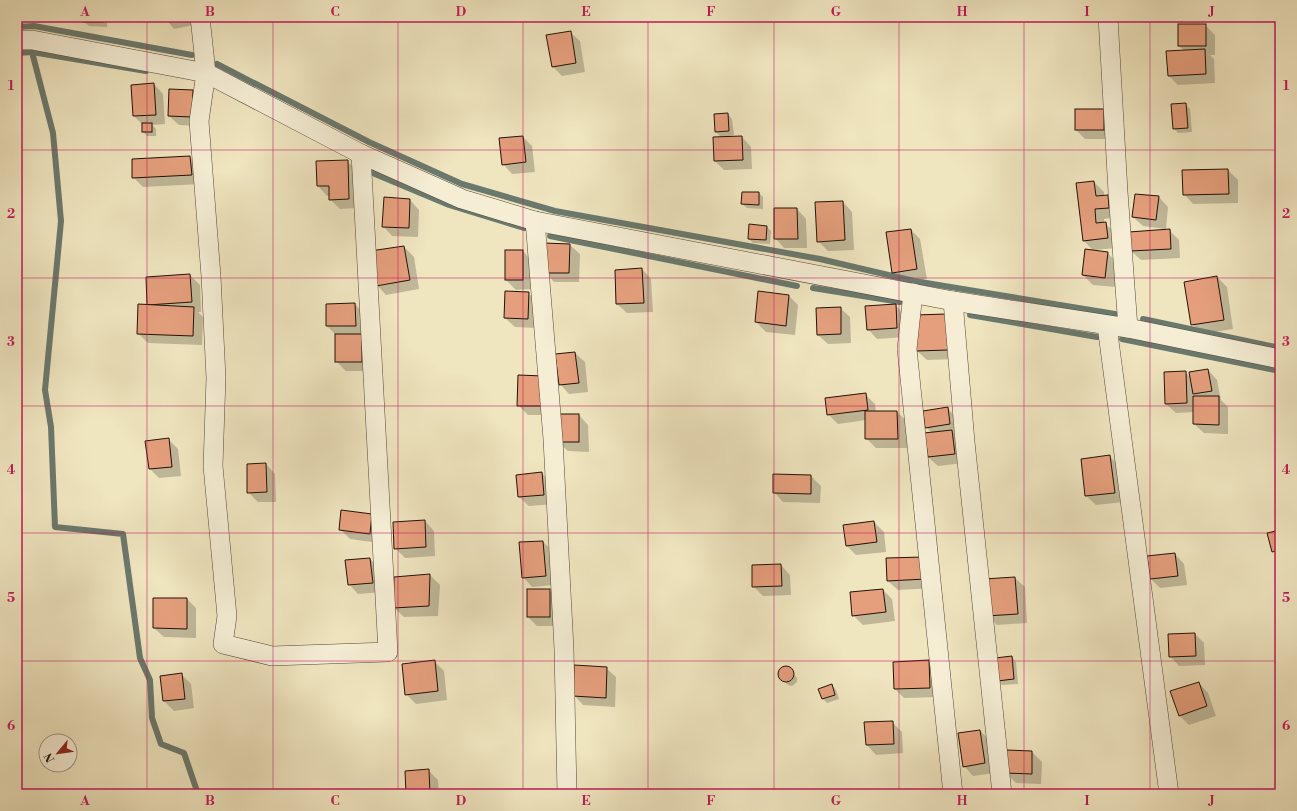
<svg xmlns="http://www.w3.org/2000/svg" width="1297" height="811" font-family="'Libre Bodoni',serif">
<rect width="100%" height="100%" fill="#efe5bf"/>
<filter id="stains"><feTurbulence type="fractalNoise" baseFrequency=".005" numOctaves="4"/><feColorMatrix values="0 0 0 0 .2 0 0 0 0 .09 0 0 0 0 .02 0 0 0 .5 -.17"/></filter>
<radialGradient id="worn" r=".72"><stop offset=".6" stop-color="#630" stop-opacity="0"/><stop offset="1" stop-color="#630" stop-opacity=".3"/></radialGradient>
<g fill="#0003">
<path d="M 84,17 L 107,17 L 107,27 L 89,26 L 84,22 Z"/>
<path d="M 164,17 L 192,17 L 194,25 L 174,29 Z"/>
<path d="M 1179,25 L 1205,25 L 1215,35 L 1215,55 L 1210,55 L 1214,59 L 1215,83 L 1178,85 L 1169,76 L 1184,51 L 1179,46 Z"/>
<path d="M 570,32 L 580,41 L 585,72 L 562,76 L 553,67 Z"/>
<path d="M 154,84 L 163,94 L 165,124 L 152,125 L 156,129 L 156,136 L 147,136 L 143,132 L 143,125 L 134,116 Z"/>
<path d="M 193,91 L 202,100 L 201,126 L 179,125 L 169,116 Z"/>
<path d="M 1185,104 L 1190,109 L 1192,132 L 1178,133 L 1174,128 Z"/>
<path d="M 1103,110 L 1113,139 L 1085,139 L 1076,130 Z"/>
<path d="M 728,114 L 732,119 L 734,135 L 729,136 L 729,137 L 742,137 L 751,147 L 752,169 L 724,170 L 715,161 L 722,138 L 716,132 Z"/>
<path d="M 523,137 L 532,146 L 535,172 L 512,174 L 503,164 Z"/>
<path d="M 190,157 L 200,167 L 201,184 L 143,187 L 133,177 Z"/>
<path d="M 347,161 L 357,171 L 358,208 L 340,209 L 330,199 L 330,196 L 327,196 L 318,186 L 317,162 Z"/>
<path d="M 1228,170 L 1238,180 L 1238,203 L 1193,204 L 1184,194 Z"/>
<path d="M 1094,182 L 1104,192 L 1104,196 L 1108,196 L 1117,205 L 1119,217 L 1104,219 L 1104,223 L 1116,233 L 1117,248 L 1093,250 L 1084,241 Z"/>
<path d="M 759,193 L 763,197 L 763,209 L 747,208 L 742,204 Z"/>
<path d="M 1159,197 L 1168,207 L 1166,229 L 1143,226 L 1133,217 Z"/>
<path d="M 410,200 L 419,210 L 418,237 L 392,236 L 383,226 Z"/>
<path d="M 843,202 L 852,212 L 854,250 L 828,251 L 818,241 Z"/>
<path d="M 797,209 L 806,219 L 807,248 L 784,248 L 775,238 Z"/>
<path d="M 767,227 L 771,231 L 770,244 L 753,243 L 749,239 Z"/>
<path d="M 911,230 L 920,239 L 927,279 L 903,282 L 893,272 Z"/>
<path d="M 1169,230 L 1179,240 L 1180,258 L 1141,260 L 1131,251 Z"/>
<path d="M 570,245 L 580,254 L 579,282 L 554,282 L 545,272 Z"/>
<path d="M 404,247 L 414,257 L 419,289 L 386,295 L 377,285 Z"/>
<path d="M 506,251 L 523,251 L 532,261 L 533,289 L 516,290 L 506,280 Z"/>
<path d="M 1108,253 L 1117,263 L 1115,287 L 1093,285 L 1083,275 Z"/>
<path d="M 642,269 L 651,279 L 653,312 L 627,313 L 617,304 Z"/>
<path d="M 190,275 L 200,285 L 201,312 L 198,312 L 203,317 L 202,345 L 148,343 L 138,333 L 149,306 Z"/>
<path d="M 1217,277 L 1227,287 L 1233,329 L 1202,334 L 1192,324 Z"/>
<path d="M 528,293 L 538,302 L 537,328 L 515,327 L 505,318 Z"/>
<path d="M 789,296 L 798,305 L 795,335 L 766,332 L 756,322 Z"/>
<path d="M 355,304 L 364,314 L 371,371 L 346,371 L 336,361 L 336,335 L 327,326 L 327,305 Z"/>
<path d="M 895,305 L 905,315 L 906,337 L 877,339 L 868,329 Z"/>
<path d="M 840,308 L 850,317 L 851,343 L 828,344 L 818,335 Z"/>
<path d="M 916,316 L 957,359 L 927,360 L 917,351 Z"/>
<path d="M 575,353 L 585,362 L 588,392 L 569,394 L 560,384 L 556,355 Z"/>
<path d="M 1208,370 L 1217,380 L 1221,400 L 1228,407 L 1228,434 L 1204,433 L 1194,424 L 1194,412 L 1176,413 L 1166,404 L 1185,372 L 1191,378 Z"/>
<path d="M 552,387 L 552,415 L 528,415 L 518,405 Z"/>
<path d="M 865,394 L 875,404 L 876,412 L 897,412 L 907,421 L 907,448 L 876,448 L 866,438 L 866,420 L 838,424 L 828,414 Z"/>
<path d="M 947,408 L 957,418 L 964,463 L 938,466 L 928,457 L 932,433 L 926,427 Z"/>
<path d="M 579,415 L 588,425 L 589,452 L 568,451 L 558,442 Z"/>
<path d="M 168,439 L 178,449 L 181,476 L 159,478 L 150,469 Z"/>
<path d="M 1110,457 L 1120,466 L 1124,502 L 1096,505 L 1086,496 Z"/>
<path d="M 266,464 L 275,474 L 276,502 L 258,502 L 248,492 Z"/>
<path d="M 542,473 L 551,483 L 553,504 L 529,506 L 519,497 Z"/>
<path d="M 811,476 L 821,486 L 820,503 L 783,502 L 774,492 Z"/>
<path d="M 372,515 L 379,543 L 350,539 L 340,529 Z"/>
<path d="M 425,521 L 434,531 L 435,556 L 405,558 L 395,548 Z"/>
<path d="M 874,522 L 884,532 L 886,552 L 856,555 L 846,545 Z"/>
<path d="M 1280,531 L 1280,558 L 1273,551 Z"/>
<path d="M 543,542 L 553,551 L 555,585 L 532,587 L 523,577 Z"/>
<path d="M 1175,554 L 1184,564 L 1187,585 L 1160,588 L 1151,579 Z"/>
<path d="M 923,558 L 935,588 L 898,590 L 888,581 Z"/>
<path d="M 370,559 L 380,568 L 382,592 L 358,594 L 349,584 L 346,561 Z"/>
<path d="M 781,565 L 790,575 L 791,595 L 763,596 L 753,586 Z"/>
<path d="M 430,575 L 440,585 L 438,616 L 404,617 L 394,608 L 395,578 Z"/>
<path d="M 1015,578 L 1025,587 L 1027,623 L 997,625 L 987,615 Z"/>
<path d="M 549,590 L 559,600 L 559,626 L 537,626 L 528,617 Z"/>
<path d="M 883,590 L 892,599 L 895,621 L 863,625 L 853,615 Z"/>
<path d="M 187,599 L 196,608 L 196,638 L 164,637 L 154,628 Z"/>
<path d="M 1195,634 L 1204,643 L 1205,665 L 1179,666 L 1170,656 Z"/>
<path d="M 1012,657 L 1016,662 L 1018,684 L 1002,685 L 998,680 Z"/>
<path d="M 434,661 L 444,671 L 447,700 L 416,704 L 406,694 Z"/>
<path d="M 928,661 L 938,671 L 939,697 L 904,698 L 895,689 Z"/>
<path d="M 606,668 L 616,677 L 615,707 L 583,705 L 574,695 Z"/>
<path d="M 784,668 L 788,668 L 797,678 L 797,682 L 792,686 L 788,685 L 780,677 L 779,673 Z"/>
<path d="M 181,674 L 191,684 L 194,708 L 174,711 L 164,701 L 161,677 Z"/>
<path d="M 1199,683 L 1208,693 L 1216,716 L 1189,725 L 1179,715 Z"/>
<path d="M 832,685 L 836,690 L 839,699 L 827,703 L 823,699 Z"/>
<path d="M 892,722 L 902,732 L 903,753 L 876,755 L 867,745 Z"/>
<path d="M 980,731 L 990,740 L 994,773 L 973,776 L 964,766 Z"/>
<path d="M 1032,752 L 1042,762 L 1041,784 L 1016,783 L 1006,773 Z"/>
<path d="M 428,770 L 438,780 L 439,794 L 407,794 Z"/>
</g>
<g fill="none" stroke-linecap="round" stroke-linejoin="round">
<g stroke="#6a796d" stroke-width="6">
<path d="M 17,27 L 34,26 L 192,55"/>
<path d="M 32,52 L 53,133 L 61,221 L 45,390 L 51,427 L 55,527 L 123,534 L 140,658 L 150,680 L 152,718 L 161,744 L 184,753 L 198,794"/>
<path d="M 17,53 L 32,52 L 146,71"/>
<path d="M 217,64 L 369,142 L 462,184 L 555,211 L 820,259 L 914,281 L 1115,314"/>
<path d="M 365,167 L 375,174 L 449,205 L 524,228"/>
<path d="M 550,236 L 797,286"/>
<path d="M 813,288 L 900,302"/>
<path d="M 970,315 L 1097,337"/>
<path d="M 1143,319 L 1280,348"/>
<path d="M 1122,339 L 1280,371"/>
</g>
</g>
<g fill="#e59f7c" stroke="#221105">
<rect x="83" y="17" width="20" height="5"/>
<path d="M 163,17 L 179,17 L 164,20 Z"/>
<rect x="1178" y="24" width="28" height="22"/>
<path d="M 571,31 L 576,63 L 552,67 L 546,35 Z"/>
<path d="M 1205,49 L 1206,74 L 1168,76 L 1166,51 Z"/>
<path d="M 154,83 L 156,115 L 133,116 L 131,85 Z"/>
<path d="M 169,89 L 193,90 L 192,117 L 168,116 Z"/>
<path d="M 1186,103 L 1188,128 L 1173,129 L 1171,104 Z"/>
<rect x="1075" y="109" width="29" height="21"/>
<path d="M 728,113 L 729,131 L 715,132 L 714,114 Z"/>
<rect x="142" y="123" width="10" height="9"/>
<path d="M 523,136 L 526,162 L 502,165 L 499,138 Z"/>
<path d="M 742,136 L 743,160 L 714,161 L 713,137 Z"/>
<path d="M 190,156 L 192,175 L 132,178 L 132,159 Z"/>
<path d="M 348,160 L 349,199 L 329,200 L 329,186 L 317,186 L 316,161 Z"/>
<path d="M 1228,169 L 1229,194 L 1183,195 L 1182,170 Z"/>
<path d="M 1094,181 L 1096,196 L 1108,195 L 1109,208 L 1095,209 L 1096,223 L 1106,222 L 1108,238 L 1083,241 L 1076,183 Z"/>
<path d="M 742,192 L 759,192 L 759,205 L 741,204 Z"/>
<path d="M 1135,194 L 1159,196 L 1156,220 L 1132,217 Z"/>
<path d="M 384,197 L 410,199 L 409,228 L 382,227 Z"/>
<path d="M 843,201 L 845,240 L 817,242 L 815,202 Z"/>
<path d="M 774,208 L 797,208 L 798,239 L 774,239 Z"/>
<path d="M 749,224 L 767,226 L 766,240 L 748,239 Z"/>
<path d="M 911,229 L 917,269 L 892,273 L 886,232 Z"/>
<path d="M 1170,229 L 1171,249 L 1130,251 L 1129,232 Z"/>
<path d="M 544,243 L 570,244 L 569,273 L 544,273 Z"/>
<path d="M 404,246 L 410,280 L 376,286 L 370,251 Z"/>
<path d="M 1085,249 L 1108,252 L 1105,278 L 1082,275 Z"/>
<rect x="505" y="250" width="18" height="30"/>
<path d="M 642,268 L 644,303 L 616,304 L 615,270 Z"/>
<path d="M 190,274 L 192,302 L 147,305 L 146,277 Z"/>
<path d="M 1217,276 L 1224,320 L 1191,325 L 1184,282 Z"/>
<path d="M 505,291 L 529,292 L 528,319 L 504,318 Z"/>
<path d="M 758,291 L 789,295 L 786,326 L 755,322 Z"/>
<path d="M 355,303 L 356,326 L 326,326 L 326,304 Z"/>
<path d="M 138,304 L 194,307 L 193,336 L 137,334 Z"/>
<path d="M 896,304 L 897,328 L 867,330 L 865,306 Z"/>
<path d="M 841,307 L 841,334 L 817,335 L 816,308 Z"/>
<path d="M 946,314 L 948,350 L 916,351 L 915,315 Z"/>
<rect x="335" y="334" width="27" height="28"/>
<path d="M 575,352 L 579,383 L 559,385 L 555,354 Z"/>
<path d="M 1208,369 L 1212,391 L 1193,394 L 1189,372 Z"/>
<path d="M 1186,371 L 1187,403 L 1165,404 L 1164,372 Z"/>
<path d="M 518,375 L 543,376 L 542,406 L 517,406 Z"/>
<path d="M 866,393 L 868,410 L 827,415 L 825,398 Z"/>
<path d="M 1193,396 L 1219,396 L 1219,425 L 1193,424 Z"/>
<path d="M 948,407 L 950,424 L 925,428 L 923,411 Z"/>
<path d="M 865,411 L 897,411 L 898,439 L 865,439 Z"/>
<rect x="557" y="414" width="22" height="28"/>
<path d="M 952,430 L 955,454 L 928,457 L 924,433 Z"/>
<path d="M 169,438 L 172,467 L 149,469 L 145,441 Z"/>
<path d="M 1110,455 L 1115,493 L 1085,496 L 1081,459 Z"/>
<path d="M 266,463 L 267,492 L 247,493 L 247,464 Z"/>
<path d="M 542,472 L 544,495 L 518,497 L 516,475 Z"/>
<path d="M 773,474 L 811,475 L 811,494 L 773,493 Z"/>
<path d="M 341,510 L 372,514 L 370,534 L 339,530 Z"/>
<path d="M 425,520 L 426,547 L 394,549 L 393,522 Z"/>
<path d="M 874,521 L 877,542 L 846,546 L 843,525 Z"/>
<path d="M 1280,530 L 1280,550 L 1272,552 L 1267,533 Z"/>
<path d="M 543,541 L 546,576 L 522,578 L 519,542 Z"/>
<path d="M 1175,553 L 1178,576 L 1150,579 L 1147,556 Z"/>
<path d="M 924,557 L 926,579 L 887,581 L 886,558 Z"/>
<path d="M 370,558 L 373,583 L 348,585 L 345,560 Z"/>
<path d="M 781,564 L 782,586 L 752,587 L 752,565 Z"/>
<path d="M 430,574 L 429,606 L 393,608 L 394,577 Z"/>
<path d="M 1015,577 L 1018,614 L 986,616 L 984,579 Z"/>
<rect x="527" y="589" width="23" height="28"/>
<path d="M 883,589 L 886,612 L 852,616 L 850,592 Z"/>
<path d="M 153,598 L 187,598 L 187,629 L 153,628 Z"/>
<path d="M 1195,633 L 1196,656 L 1169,657 L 1168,634 Z"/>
<path d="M 1012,656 L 1014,679 L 997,681 L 995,658 Z"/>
<path d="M 435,660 L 438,691 L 405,695 L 402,664 Z"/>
<path d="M 929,660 L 930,688 L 894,689 L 893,662 Z"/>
<path d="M 574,665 L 607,667 L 606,698 L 573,696 Z"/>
<circle cx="786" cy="674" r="8"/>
<path d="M 182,673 L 185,699 L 163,701 L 160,676 Z"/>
<path d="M 1199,682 L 1207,706 L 1179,716 L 1170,691 Z"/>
<path d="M 832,684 L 835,695 L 822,699 L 818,689 Z"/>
<path d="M 893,721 L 894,744 L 866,745 L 864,722 Z"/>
<path d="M 980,730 L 985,763 L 963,767 L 958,733 Z"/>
<path d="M 1006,750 L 1032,751 L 1032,774 L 1005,773 Z"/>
<path d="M 429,769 L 430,794 L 406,794 L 405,771 Z"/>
</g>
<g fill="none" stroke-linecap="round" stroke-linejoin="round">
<g stroke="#554634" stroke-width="20">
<g id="minor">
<path d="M 200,17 L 206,73 L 199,121 L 211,276 L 216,378 L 213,466 L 227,616 L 223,644 L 272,656 L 388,652 L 361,154"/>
<path d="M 1108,17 L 1118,192 L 1128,328"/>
<path d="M 17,40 L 32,40 L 206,73 L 361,154 L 462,199 L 535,221 L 953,301 L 1128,328 L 1280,359"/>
<path d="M 535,221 L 553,439 L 564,649 L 567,794"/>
<path d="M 913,293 L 907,349 L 953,794"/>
<path d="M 953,301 L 965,442 L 1002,794"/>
<path d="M 1107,326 L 1169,794"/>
</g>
</g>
<use href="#minor" stroke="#f5eed5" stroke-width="19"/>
</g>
<path fill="none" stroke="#c2185b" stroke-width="1" stroke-opacity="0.55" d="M 147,17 L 147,794M 273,17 L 273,794M 398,17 L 398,794M 523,17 L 523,794M 648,17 L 648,794M 774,17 L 774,794M 899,17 L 899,794M 1024,17 L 1024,794M 1150,17 L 1150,794M 17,150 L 1280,150M 17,278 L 1280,278M 17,406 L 1280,406M 17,533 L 1280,533M 17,661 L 1280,661"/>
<rect width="1297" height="811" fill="none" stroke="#efe5bf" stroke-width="44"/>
<g transform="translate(58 753) rotate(241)"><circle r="19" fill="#f5eed5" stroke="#a19682"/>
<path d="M0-3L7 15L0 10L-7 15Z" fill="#8f2418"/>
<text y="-6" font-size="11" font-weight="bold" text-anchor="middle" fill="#221105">N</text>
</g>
<rect x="22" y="22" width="1253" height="767" fill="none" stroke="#c2185b" stroke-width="1.5"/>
<g font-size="13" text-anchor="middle" font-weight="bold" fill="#c2185b">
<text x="85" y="16">A</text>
<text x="210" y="16">B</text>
<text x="335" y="16">C</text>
<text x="461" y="16">D</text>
<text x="586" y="16">E</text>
<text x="711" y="16">F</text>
<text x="836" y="16">G</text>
<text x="962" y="16">H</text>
<text x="1087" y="16">I</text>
<text x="1212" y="16">J</text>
<text x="11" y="90">1</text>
<text x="1286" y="90">1</text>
<text x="11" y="218">2</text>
<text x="1286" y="218">2</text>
<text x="11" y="346">3</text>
<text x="1286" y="346">3</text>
<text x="11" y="474">4</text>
<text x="1286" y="474">4</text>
<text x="11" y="602">5</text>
<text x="1286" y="602">5</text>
<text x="11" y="730">6</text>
<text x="1286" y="730">6</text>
<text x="85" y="805">A</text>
<text x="210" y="805">B</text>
<text x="335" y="805">C</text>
<text x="461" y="805">D</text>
<text x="586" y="805">E</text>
<text x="711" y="805">F</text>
<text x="836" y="805">G</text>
<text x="962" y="805">H</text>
<text x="1087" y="805">I</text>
<text x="1212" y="805">J</text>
</g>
<rect width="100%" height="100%" filter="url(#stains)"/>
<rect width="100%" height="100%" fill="url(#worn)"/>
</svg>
